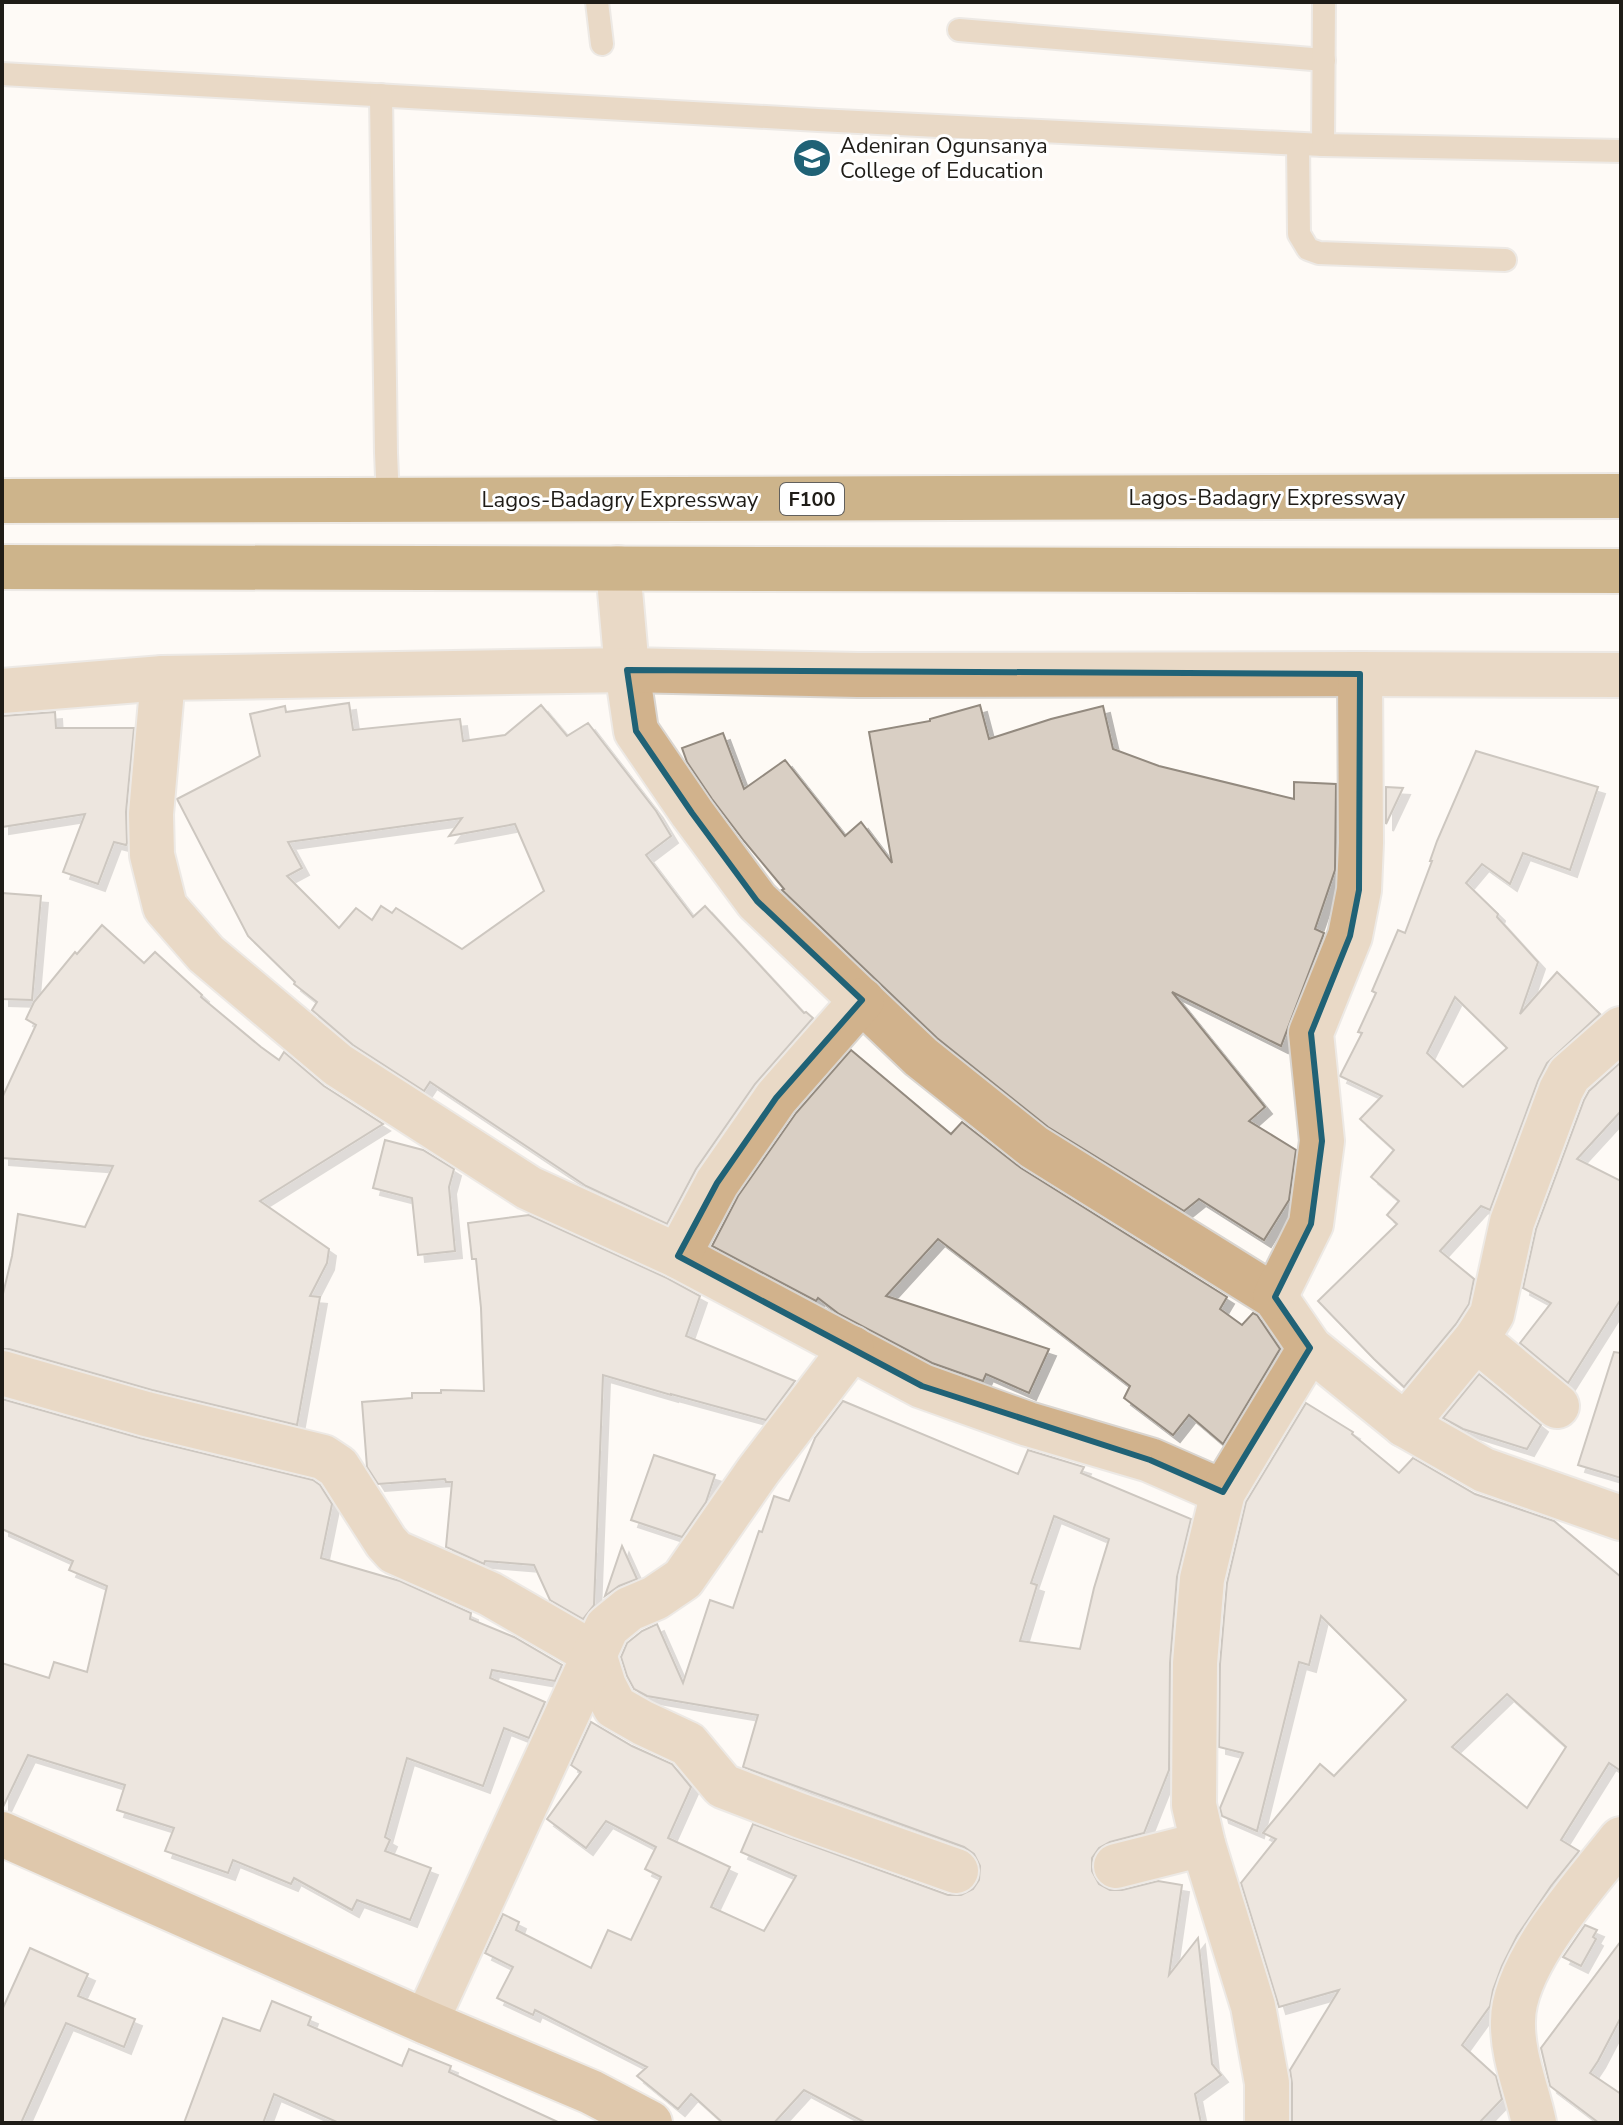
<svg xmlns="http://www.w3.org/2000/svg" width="1623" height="2125" font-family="'Nunito Sans',sans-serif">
<defs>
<filter id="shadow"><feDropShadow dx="7" dy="7" stdDeviation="0" flood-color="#0004"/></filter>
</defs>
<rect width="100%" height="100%" fill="#fefaf5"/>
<g fill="#d9cfc4" stroke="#938a7f" stroke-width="2" fill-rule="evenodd" filter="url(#shadow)">
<path d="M 349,703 L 353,730 L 460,719 L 463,741 L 505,735 L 541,705 L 567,736 L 588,723 L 656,811 L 671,836 L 646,855 L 693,917 L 705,906 L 804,1013 L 806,1012 L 813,1018 L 755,1084 L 696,1169 L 667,1224 L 586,1186 L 430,1082 L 424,1091 L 353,1045 L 312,1010 L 317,1002 L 294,984 L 295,982 L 248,936 L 177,799 L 260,756 L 250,714 L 285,706 L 286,712 ZM 462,818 L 449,836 L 515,824 L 544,891 L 462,949 L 396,908 L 392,913 L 381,906 L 372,920 L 356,908 L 339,928 L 287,876 L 302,868 L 288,842 Z"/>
<path d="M 980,705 L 989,739 L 1051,719 L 1103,706 L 1113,749 L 1159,766 L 1294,799 L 1294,782 L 1336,784 L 1335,870 L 1315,929 L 1324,933 L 1281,1046 L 1172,992 L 1265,1107 L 1249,1121 L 1296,1150 L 1289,1200 L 1264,1240 L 1199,1199 L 1184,1211 L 1048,1127 L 937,1038 L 782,890 L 784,889 L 744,841 L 712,799 L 687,762 L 682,748 L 723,733 L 744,789 L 785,760 L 845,836 L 861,822 L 892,863 L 869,732 L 930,721 L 930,719 Z"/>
<path d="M 55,712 L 56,728 L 134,728 L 126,812 L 127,843 L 126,845 L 114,842 L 98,884 L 63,872 L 85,814 L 2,827 L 2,716 Z"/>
<path d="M 1476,751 L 1598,787 L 1570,870 L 1523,853 L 1510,884 L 1482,864 L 1466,883 L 1498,914 L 1497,917 L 1538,962 L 1520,1014 L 1557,972 L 1600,1014 L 1547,1063 L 1538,1081 L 1490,1210 L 1481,1206 L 1440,1251 L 1474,1279 L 1469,1304 L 1456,1324 L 1404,1387 L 1374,1359 L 1318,1301 L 1397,1224 L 1387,1215 L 1399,1201 L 1371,1177 L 1394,1150 L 1360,1119 L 1382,1096 L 1340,1076 L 1362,1033 L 1358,1032 L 1376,993 L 1372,991 L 1398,930 L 1405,933 L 1432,861 L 1430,861 L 1437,841 ZM 1455,997 L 1507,1048 L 1463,1087 L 1427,1053 Z"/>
<path d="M 1386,787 L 1403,788 L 1386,824 Z"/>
<path d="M 2,893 L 41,896 L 32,1000 L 2,999 Z"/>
<path d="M 102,925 L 144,963 L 155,952 L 202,995 L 201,997 L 261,1047 L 279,1060 L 284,1052 L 324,1086 L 383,1124 L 260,1201 L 329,1249 L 327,1263 L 310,1296 L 320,1297 L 297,1425 L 152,1390 L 9,1349 L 2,1349 L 2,1298 L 12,1256 L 18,1214 L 85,1227 L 113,1166 L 2,1158 L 2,1098 L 36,1025 L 26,1019 L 34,1002 L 75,952 L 77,954 Z"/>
<path d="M 851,1050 L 951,1134 L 962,1122 L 1021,1168 L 1227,1297 L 1220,1309 L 1242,1325 L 1253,1313 L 1257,1315 L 1280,1349 L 1223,1444 L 1189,1415 L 1173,1435 L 1124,1398 L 1130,1386 L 938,1239 L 886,1296 L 1049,1349 L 1029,1393 L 986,1374 L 983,1381 L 932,1363 L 839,1314 L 818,1298 L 816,1301 L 712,1246 L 738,1196 L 796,1113 Z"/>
<path d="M 1621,1062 L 1621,1111 L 1577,1159 L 1621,1181 L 1621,1299 L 1568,1383 L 1520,1343 L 1551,1303 L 1523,1288 L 1536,1229 L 1584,1100 L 1589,1091 Z"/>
<path d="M 385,1140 L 423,1150 L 454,1169 L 449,1187 L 455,1251 L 418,1255 L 412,1198 L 373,1188 Z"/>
<path d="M 529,1215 L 667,1278 L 700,1296 L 686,1336 L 795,1381 L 766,1420 L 671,1394 L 671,1395 L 603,1375 L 594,1605 L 583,1619 L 550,1600 L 534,1565 L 485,1561 L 484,1564 L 446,1547 L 452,1482 L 446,1482 L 445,1479 L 378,1484 L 367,1467 L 362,1402 L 412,1398 L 412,1393 L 441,1393 L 441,1390 L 484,1391 L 481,1308 L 476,1259 L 472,1259 L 468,1223 Z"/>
<path d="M 1614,1352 L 1621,1353 L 1621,1478 L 1578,1465 Z"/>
<path d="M 1479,1374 L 1541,1425 L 1527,1449 L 1463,1429 L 1443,1418 Z"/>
<path d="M 2,1399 L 140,1438 L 313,1480 L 320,1485 L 332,1504 L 321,1558 L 400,1581 L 471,1613 L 470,1619 L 514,1637 L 562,1665 L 555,1681 L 492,1670 L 490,1678 L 545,1702 L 529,1738 L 504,1728 L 483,1786 L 407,1758 L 385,1837 L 390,1840 L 385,1851 L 431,1868 L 410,1920 L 357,1900 L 352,1910 L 294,1878 L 291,1884 L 233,1860 L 228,1873 L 165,1851 L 174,1828 L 117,1810 L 125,1785 L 28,1755 L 2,1809 L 2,1663 L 49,1678 L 54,1662 L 87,1672 L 107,1586 L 69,1570 L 73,1561 L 2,1529 Z"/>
<path d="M 843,1401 L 1018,1474 L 1028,1450 L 1084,1467 L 1081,1473 L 1191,1519 L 1177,1577 L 1170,1663 L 1169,1770 L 1144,1833 L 1110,1842 L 1099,1848 L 1092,1858 L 1092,1871 L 1099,1884 L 1110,1890 L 1122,1890 L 1158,1881 L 1182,1885 L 1169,1975 L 1198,1938 L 1212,2064 L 1221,2075 L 1195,2094 L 1201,2123 L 866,2123 L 804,2090 L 774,2123 L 723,2123 L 691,2094 L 678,2109 L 637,2076 L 647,2067 L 535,2010 L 533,2015 L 497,1998 L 513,1967 L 485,1953 L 503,1914 L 519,1922 L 516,1930 L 591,1968 L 608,1930 L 631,1940 L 661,1877 L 645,1869 L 656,1847 L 606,1821 L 586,1848 L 547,1819 L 581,1772 L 571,1765 L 591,1722 L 632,1746 L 672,1764 L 691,1787 L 668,1838 L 730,1867 L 711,1907 L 764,1931 L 796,1876 L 741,1852 L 753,1824 L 948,1895 L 961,1895 L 973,1889 L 979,1880 L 980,1866 L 974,1854 L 964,1847 L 743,1767 L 758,1715 L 647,1696 L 634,1689 L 627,1676 L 621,1657 L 627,1643 L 642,1631 L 657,1624 L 683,1683 L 710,1600 L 733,1608 L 759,1531 L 762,1532 L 774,1496 L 789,1501 L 815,1438 ZM 1054,1516 L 1109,1539 L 1094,1588 L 1080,1649 L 1020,1641 L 1037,1585 L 1031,1583 Z"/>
<path d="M 1306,1403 L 1353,1432 L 1352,1434 L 1399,1473 L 1413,1458 L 1475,1494 L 1554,1521 L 1621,1577 L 1621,1771 L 1609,1763 L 1561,1840 L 1579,1851 L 1551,1886 L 1517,1936 L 1502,1966 L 1493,1990 L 1490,2006 L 1462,2045 L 1496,2076 L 1502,2099 L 1479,2123 L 1292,2123 L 1292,2083 L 1290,2070 L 1339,1990 L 1279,2007 L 1241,1883 L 1276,1839 L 1263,1833 L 1320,1764 L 1334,1776 L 1406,1700 L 1321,1616 L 1309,1665 L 1299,1662 L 1257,1831 L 1222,1816 L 1220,1808 L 1243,1753 L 1219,1747 L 1220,1664 L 1227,1583 L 1246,1502 ZM 1507,1694 L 1566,1747 L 1527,1808 L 1452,1747 Z"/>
<path d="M 654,1455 L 715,1475 L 706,1502 L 682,1537 L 631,1520 Z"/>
<path d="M 622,1546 L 637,1579 L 619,1586 L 605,1596 Z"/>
<path d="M 1585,1925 L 1597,1930 L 1593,1937 L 1596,1939 L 1581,1966 L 1563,1957 Z"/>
<path d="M 1621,1941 L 1621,2017 L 1598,2061 L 1590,2073 L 1621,2094 L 1621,2123 L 1599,2123 L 1550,2086 L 1541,2048 Z"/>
<path d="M 30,1948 L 88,1974 L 78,1996 L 135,2019 L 124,2047 L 66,2023 L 21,2123 L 2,2123 L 2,2010 Z"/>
<path d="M 272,2001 L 311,2017 L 308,2025 L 402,2066 L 409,2049 L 451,2066 L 449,2072 L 560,2123 L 339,2123 L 274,2094 L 263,2123 L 184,2123 L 223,2018 L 260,2031 Z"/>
</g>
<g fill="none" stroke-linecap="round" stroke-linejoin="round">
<g stroke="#dad6d1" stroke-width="26">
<g id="lane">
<path d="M 597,2 L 602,44"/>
<path d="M 959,30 L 1324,60"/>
<path d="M 2,74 L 818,120 L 1323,145 L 1621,151"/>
<path d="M 381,95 L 386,453 L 388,500"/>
<path d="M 1298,144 L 1299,234 L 1308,249 L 1319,253 L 1505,260"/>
<path d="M 1323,145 L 1324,2"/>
</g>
</g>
<g stroke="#dad6d1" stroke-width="48">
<g id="street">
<path d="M 618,568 L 627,670 L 636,731 L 692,813 L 757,901 L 921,1057 L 1034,1147 L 1275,1297 L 1310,1348 L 1405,1425 L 1484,1470 L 1621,1518"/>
<path d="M 163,678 L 151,814 L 152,855 L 165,907 L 206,954 L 338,1065 L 529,1188 L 678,1256 L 922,1386 L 1028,1424 L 1150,1460 L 1223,1492"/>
<path d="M 2,691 L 163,678 L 627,670 L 858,675 L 1360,674 L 1621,675"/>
<path d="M 678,1256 L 717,1183 L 776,1098 L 862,1000"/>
<path d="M 1275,1297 L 1311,1224 L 1322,1141 L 1311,1033 L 1350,936 L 1359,890 L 1361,843 L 1360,674"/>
<path d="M 1476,1339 L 1557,1406"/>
<path d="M 2,1373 L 146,1414 L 323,1457 L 338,1467 L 386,1542 L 395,1552 L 490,1594 L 594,1654 L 604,1686 L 615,1707 L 643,1723 L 688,1744 L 723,1786 L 801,1816 L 956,1871"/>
<path d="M 1405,1425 L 1476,1339 L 1492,1314 L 1512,1222 L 1561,1090 L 1569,1075 L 1621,1029"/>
<path d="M 1116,1866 L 1203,1844"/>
<path d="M 426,2022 L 607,1627 L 629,1609 L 655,1598 L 683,1579 L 758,1471 L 852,1348"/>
<path d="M 1267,2123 L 1267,2083 L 1253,2006 L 1203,1844 L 1194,1805 L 1195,1663 L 1202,1579 L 1223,1492 L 1310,1348"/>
<path d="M 1534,2123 C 1527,2089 1512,2056 1513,2021 C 1513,1963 1586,1884 1621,1839"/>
</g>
</g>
<g stroke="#dad6d1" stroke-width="48">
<path id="secondary" d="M 2,1834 L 426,2022 L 591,2092 L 650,2123"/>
</g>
<g stroke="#dad6d1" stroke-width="48">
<g id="highway">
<path d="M 2,501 L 1621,496"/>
<path d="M 2,567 L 1621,571"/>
</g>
</g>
<use href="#lane" stroke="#d1b28c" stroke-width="22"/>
<use href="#street" stroke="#d1b28c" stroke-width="44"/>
<use href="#secondary" stroke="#bb8d53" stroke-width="44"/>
<use href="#highway" stroke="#925f0a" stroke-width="44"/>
</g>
<path d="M0 0H1623V2125H0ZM 627,670 L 1360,674 L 1359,890 L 1350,936 L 1311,1033 L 1322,1141 L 1311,1224 L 1275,1297 L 1310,1348 L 1223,1492 L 1150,1460 L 922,1386 L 678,1256 L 717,1183 L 776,1098 L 862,1000 L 757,901 L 692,813 L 636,731 Z" fill="#fefaf5" fill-opacity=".55" fill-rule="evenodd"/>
<path fill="none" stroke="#206276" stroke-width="6" stroke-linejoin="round" d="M 627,670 L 1360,674 L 1359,890 L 1350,936 L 1311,1033 L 1322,1141 L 1311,1224 L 1275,1297 L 1310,1348 L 1223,1492 L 1150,1460 L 922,1386 L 678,1256 L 717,1183 L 776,1098 L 862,1000 L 757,901 L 692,813 L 636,731 Z"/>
<defs>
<g id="school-disc" transform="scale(2)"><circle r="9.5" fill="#206276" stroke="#fff"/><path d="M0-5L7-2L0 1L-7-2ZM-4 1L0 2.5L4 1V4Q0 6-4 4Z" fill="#fff"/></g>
</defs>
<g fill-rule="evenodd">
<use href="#school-disc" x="812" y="158"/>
</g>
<g text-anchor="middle" stroke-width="6" stroke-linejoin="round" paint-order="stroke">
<rect fill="#fff" stroke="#62605d" stroke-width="2" x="780" y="483" width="64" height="32" rx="6"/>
<g font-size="20" font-weight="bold" fill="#1f1c17">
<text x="812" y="506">F100</text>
</g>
<g font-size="22" fill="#1f1c17" stroke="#fff" text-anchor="start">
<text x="840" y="153">Adeniran Ogunsanya<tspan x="840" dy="25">College of Education</tspan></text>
</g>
<g font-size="22" fill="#1f1c17" stroke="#fff">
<text x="1267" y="505">Lagos-Badagry Expressway</text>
<text x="620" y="507">Lagos-Badagry Expressway</text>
</g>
</g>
<rect width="1623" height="2125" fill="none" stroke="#1f1c17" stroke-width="8"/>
</svg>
